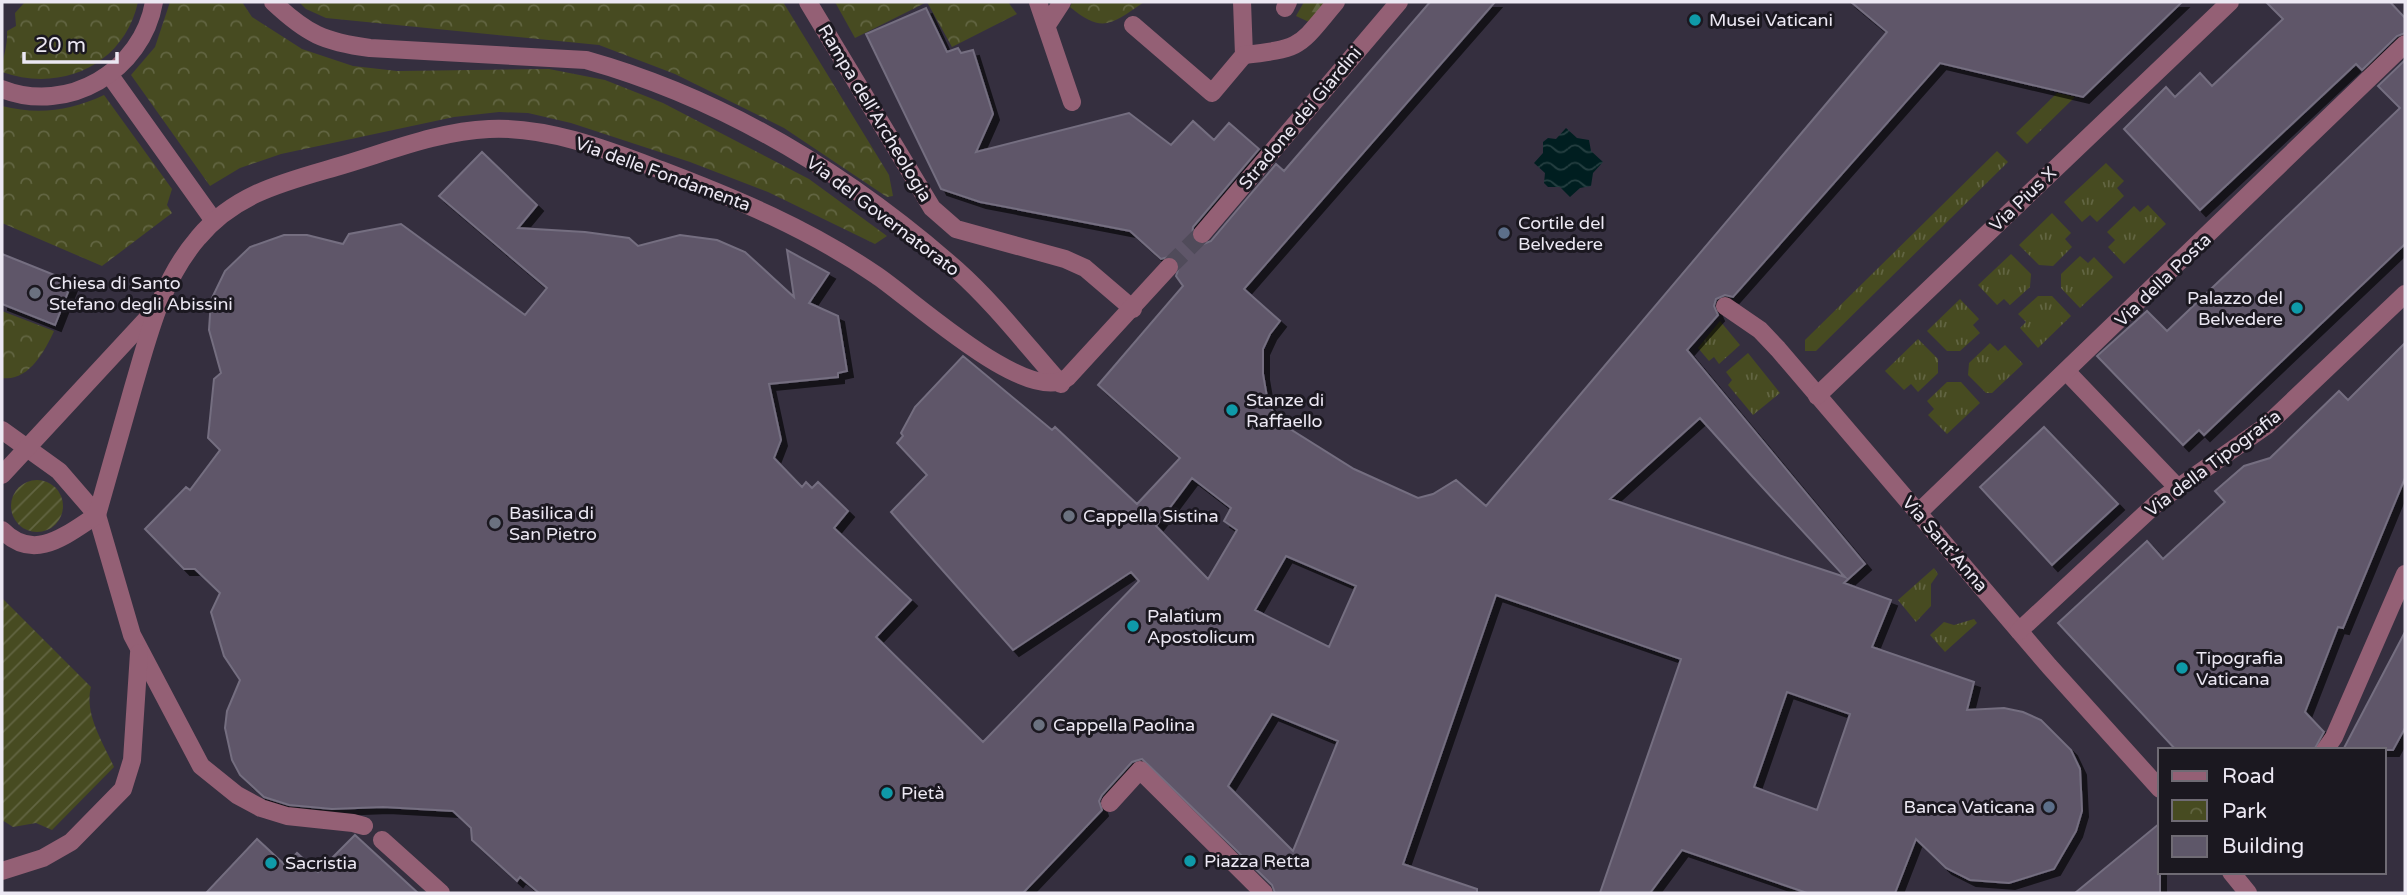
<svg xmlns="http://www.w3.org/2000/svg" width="2407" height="895" font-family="'Varela Round',sans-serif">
<defs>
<pattern id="grass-tufts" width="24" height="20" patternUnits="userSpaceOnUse" patternTransform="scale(1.75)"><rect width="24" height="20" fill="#474b21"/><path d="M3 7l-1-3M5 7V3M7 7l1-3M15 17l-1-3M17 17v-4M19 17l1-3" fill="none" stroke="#626542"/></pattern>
<pattern id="forest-firs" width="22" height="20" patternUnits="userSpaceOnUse" patternTransform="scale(1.75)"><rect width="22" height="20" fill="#474b21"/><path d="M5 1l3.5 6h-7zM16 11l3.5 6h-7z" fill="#626542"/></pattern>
<pattern id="park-crowns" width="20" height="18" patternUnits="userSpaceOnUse" patternTransform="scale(1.75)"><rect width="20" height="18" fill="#474b21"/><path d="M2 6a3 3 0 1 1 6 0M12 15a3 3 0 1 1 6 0" fill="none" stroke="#626542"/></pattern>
<pattern id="garden-furrows" width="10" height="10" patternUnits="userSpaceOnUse" patternTransform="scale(1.75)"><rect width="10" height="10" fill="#474b21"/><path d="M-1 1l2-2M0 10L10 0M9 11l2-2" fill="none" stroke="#626542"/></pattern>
<pattern id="water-waves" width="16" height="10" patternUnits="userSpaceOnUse" patternTransform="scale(1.75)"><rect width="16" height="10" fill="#001e20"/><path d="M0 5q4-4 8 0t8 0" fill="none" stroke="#253f41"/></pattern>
<filter id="shadow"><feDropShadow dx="6" dy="6" stdDeviation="0" flood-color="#0009"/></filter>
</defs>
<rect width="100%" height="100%" fill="#352f3f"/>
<g fill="url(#grass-tufts)">
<path d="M 2057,93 L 2075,97 L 2027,144 L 2016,133 Z"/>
<path d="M 1997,151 L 2008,162 L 1816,351 L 1805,351 L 1805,340 Z"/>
<path d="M 2106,163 L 2124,181 L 2117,188 L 2124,196 L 2097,222 L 2090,215 L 2082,222 L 2064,202 Z"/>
<path d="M 2148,205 L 2166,224 L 2124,264 L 2108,247 L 2115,240 L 2107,232 L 2134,206 L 2140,212 Z"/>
<path d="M 2052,213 L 2071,233 L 2065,239 L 2072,247 L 2053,266 L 2039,265 L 2019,245 Z"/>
<path d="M 2011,254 L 2031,274 L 2030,287 L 2010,305 L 2004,299 L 1997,305 L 1978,285 Z"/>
<path d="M 2080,256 L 2088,263 L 2094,257 L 2113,277 L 2080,308 L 2061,288 L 2061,274 Z"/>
<path d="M 2038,296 L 2052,296 L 2071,316 L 2038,348 L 2020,328 L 2026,322 L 2018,314 Z"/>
<path d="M 1960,299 L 1979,319 L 1973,325 L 1980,333 L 1960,351 L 1947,351 L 1927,331 Z"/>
<path d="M 1720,321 L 1740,345 L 1719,364 L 1714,357 L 1709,361 L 1698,348 Z"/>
<path d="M 1918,339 L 1938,359 L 1938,373 L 1918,392 L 1911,384 L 1904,390 L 1885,371 Z"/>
<path d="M 1990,343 L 1998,351 L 2005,345 L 2023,364 L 1992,393 L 1986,393 L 1968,375 L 1969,363 Z"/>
<path d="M 1748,353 L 1780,393 L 1753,415 L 1728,385 L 1732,380 L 1726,372 Z"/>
<path d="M 1947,382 L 1961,382 L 1980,403 L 1947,434 L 1928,415 L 1934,409 L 1927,401 Z"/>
<path d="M 1934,568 L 1938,574 L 1931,584 L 1931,606 L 1916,622 L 1898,600 Z"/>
<path d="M 1974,619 L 1977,623 L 1945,652 L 1930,635 L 1944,622 L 1954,625 Z"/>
</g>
<path fill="url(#forest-firs)" d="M 1304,2 L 1326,2 L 1309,22 L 1296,16 Z"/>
<g fill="url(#park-crowns)">
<path d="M 25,2 L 138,2 C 124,65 61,93 2,72 C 2,57 8,47 7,31 L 16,26 L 15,13 Z"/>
<path d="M 170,2 L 242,2 L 252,17 L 302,49 L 353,66 L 397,71 L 549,69 L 605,80 L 663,103 L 809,179 L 887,236 L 875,244 L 768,192 L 690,162 L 571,123 L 528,113 L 499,112 L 454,117 L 281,154 L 240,168 L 210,186 L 131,75 L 155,47 Z"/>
<path d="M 299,2 L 783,2 L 889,175 L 893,196 L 887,197 L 784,128 L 675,74 L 599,45 L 326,18 L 306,9 Z"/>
<path d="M 835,2 L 1008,2 L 1017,14 L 952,47 L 927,2 L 855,38 Z"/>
<path d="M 1072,2 L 1144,2 C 1113,23 1103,35 1070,7 Z"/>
<path d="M 104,95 L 172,189 L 167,205 L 172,213 L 102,266 L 2,223 L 2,106 C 38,115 70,111 104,95 Z"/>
<path d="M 2,311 L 54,331 C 45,351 28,382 2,378 Z"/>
</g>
<g fill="url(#garden-furrows)">
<circle cx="37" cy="506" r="26"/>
<path d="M 2,598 L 91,687 C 84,714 103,742 114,767 L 52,830 L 36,823 L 13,827 L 2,820 Z"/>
</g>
<path fill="url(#water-waves)" d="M 1566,128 L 1577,138 L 1589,140 L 1591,151 L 1603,162 L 1593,173 L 1591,186 L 1580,188 L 1570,197 L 1560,187 L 1548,187 L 1544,183 L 1545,173 L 1534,163 L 1543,153 L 1543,142 L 1548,138 L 1556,139 Z"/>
<g fill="#5e5769" stroke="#746e80" stroke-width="2" fill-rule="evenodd" filter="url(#shadow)">
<path d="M 1430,2 L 1495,2 L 1244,289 L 1280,321 L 1270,334 L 1263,349 L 1263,374 L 1268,403 L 1279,422 L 1354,469 L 1418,498 L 1433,494 L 1456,480 L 1486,506 L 1887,32 L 1851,2 L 2182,2 L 2083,97 L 1940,63 L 1733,297 L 1725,295 L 1716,299 L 1714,306 L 1718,315 L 1687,350 L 1865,564 L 1844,583 L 1891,600 L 1872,647 L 1974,682 L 1967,710 L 2004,708 L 2023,712 L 2041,720 L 2071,750 L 2080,769 L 2082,811 L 2076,831 L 2054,869 L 2009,883 L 1970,880 L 1946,868 L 1916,839 L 1895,893 L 1807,893 L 1682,850 L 1650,893 L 1600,893 L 1681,659 L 1496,595 L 1403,864 L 1477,889 L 1477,893 L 1275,893 L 1272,885 L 1142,759 L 1132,762 L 1102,795 L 1099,801 L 1102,810 L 1023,893 L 539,893 L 520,877 L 517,881 L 472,840 L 471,828 L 453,811 L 383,807 L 332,809 L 289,805 L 264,797 L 240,775 L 232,760 L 225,728 L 227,711 L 240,680 L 224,656 L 211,612 L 220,593 L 195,569 L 184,569 L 145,529 L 186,487 L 190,490 L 220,450 L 208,438 L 214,379 L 221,373 L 209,330 L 211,300 L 225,271 L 250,247 L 284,235 L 307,235 L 343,244 L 349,234 L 401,224 L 525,315 L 547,288 L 439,196 L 482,152 L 537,205 L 518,228 L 585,232 L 629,238 L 638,246 L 680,235 L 717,240 L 745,252 L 794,297 L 787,250 L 829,273 L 809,303 L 838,316 L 847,371 L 838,373 L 838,377 L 769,384 L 781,440 L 774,458 L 802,487 L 806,482 L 812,488 L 818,482 L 848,511 L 834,528 L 911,600 L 876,637 L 983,742 L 1139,581 L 1131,572 L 1013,650 L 891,512 L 927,475 L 897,443 L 903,436 L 901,433 L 915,407 L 963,356 L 1052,430 L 1055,427 L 1137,504 L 1180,458 L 1098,385 L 1183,286 L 1176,276 L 1180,264 L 1172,256 L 1161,259 L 1130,231 L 980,202 L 941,189 L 866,34 L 926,8 L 947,52 L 958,48 L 961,53 L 973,50 L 993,114 L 976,152 L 1129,113 L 1171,145 L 1193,121 L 1214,140 L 1229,123 L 1259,149 L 1193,227 L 1192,238 L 1201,245 L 1211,241 L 1276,164 L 1284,171 ZM 1700,418 L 1752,476 L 1845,577 L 1610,499 ZM 1192,478 L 1231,508 L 1224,521 L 1237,530 L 1208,579 L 1156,526 ZM 1286,556 L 1356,586 L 1329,647 L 1255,610 ZM 1787,692 L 1850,714 L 1817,810 L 1754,787 ZM 1272,714 L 1338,741 L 1293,851 L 1228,786 Z"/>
<path d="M 2266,2 L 2390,2 L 2405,18 L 2405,33 L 2397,36 L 2362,70 L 2356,64 L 2200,210 L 2124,129 L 2166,87 L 2175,97 L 2200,73 L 2212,86 L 2283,19 Z"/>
<path d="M 2405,60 L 2405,244 L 2204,435 L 2199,430 L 2183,445 L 2097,356 L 2147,311 L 2167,331 L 2400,108 L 2378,86 Z"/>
<path d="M 2,254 L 72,282 L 55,325 L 2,304 Z"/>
<path d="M 2405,343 L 2405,478 L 2343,628 L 2338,627 L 2305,712 L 2324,732 L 2314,750 L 2176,750 L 2058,623 L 2147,541 L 2163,559 L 2225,502 L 2215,491 L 2244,466 L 2270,458 L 2339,391 L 2348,400 Z"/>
<path d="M 2044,427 L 2118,504 L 2052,565 L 1980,487 Z"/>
<path d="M 2405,632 L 2405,728 L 2393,750 L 2343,750 Z"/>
<path d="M 2160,823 L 2160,893 L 2075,893 Z"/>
<path d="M 355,835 L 418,893 L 206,893 L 257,839 L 285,865 L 297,853 L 318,872 Z"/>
</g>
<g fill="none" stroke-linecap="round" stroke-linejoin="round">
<path stroke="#504b5a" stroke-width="18" stroke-dasharray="18 9" stroke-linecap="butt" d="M 1169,267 L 1202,234"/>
<g stroke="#946075" stroke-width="18">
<path d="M 273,2 C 307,34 324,42 370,48 L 586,60 C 725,99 850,176 957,270 C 995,304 1027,346 1061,384"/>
<path d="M 808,2 L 932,208 L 956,229 L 1065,259 L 1085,268 L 1133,309"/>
<path d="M 1038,2 L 1072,102"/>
<path d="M 1285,8 L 1288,2"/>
<path d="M 1047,25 L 1062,2"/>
<path d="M 1133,25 L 1212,93 L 1244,55 L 1242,2"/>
<path d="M 1244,55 C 1304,48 1298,47 1336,2"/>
<path d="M 109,74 L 214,221"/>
<path d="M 2,89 C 68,115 142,71 154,2"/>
<path d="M 1202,234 L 1399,2"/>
<path d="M 1725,306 L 1760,330 L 1778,349 L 2049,666 L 2160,789"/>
<path d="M 2067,372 L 2178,488"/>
<path d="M 1817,396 L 2230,2"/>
<path d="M 2,430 L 59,471 L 97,515 L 132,635 L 201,766 L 237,795 L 261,808 L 287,816 L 353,823 L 364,826"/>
<path d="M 2,475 L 154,311"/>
<path d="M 1918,513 L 2405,44"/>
<path d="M 2,530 C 34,563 66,535 97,515 C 109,473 121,430 133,388 C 149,334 161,281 198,238 C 234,194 284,182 336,167 C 385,153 438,131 489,129 C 547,126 608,150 661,170 C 737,199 809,229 876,275 C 911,298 1030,409 1068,377 L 1169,267"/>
<path d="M 2019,631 L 2159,501 L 2266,426 L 2405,294"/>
<path d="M 2325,750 L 2334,737 L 2405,574"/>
<path d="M 1110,803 L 1140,770 L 1264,893"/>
<path d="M 382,840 L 441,893"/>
<path d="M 2,871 L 43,858 L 71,842 L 123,789 L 132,760 L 139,653"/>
<path d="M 2231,872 L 2248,893"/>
</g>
</g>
<g fill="#0f9aa8" stroke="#1b1820" stroke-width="2.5">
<circle cx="1695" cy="20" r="7"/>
<circle cx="2297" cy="308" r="7"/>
<circle cx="1232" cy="410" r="7"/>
<circle cx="1133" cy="626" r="7"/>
<circle cx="2182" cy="668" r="7"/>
<circle cx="887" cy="793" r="7"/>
<circle cx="1190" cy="861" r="7"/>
<circle cx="271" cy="863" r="7"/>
</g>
<g fill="#5c6f8a" stroke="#1b1820" stroke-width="2.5">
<circle cx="1504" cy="233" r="7"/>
<circle cx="2049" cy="807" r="7"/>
</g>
<g fill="#6b7280" stroke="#1b1820" stroke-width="2.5">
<circle cx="35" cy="293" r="7"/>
<circle cx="1069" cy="516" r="7"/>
<circle cx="495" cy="523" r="7"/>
<circle cx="1039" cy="725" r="7"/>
</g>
<g text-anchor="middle" stroke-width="6" stroke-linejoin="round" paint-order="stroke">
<g font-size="18" fill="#ece8f3" stroke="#1b1820" text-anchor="start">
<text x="1709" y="26">Musei Vaticani</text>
<text x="1518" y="229">Cortile del<tspan x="1518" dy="21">Belvedere</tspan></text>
<text x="49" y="289">Chiesa di Santo<tspan x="49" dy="21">Stefano degli Abissini</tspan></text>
<text x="2283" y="304" text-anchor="end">Palazzo del<tspan x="2283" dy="21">Belvedere</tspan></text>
<text x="1246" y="406">Stanze di<tspan x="1246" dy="21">Raffaello</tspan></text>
<text x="509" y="519">Basilica di<tspan x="509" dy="21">San Pietro</tspan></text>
<text x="1083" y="522">Cappella Sistina</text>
<text x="1147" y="622">Palatium<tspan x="1147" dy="21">Apostolicum</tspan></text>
<text x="2196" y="664">Tipografia<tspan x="2196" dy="21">Vaticana</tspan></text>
<text x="1053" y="731">Cappella Paolina</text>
<text x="901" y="799">Pietà</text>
<text x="2035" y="813" text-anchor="end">Banca Vaticana</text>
<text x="1204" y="867">Piazza Retta</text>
<text x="285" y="869">Sacristia</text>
</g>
<g font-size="18" fill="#ece8f3" stroke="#1b1820">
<text transform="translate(875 113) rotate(59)" y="6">Rampa dell'Archeologia</text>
<text transform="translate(1300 118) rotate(-50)" y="6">Stradone dei Giardini</text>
<text transform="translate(663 174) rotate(20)" y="6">Via delle Fondamenta</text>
<text transform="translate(2023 199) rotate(-44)" y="6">Via Pius X</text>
<text transform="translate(883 216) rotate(37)" y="6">Via del Governatorato</text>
<text transform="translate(2163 280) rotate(-44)" y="6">Via della Posta</text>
<text transform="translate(2213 463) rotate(-37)" y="6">Via della Tipografia</text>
<text transform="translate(1945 544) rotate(49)" y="6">Via Sant'Anna</text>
</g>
</g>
<rect width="2407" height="895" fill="none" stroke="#ece8f3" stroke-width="7"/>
<rect x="2158" y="748" width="228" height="126" fill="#1b1820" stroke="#6f6b74" stroke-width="2"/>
<rect x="2172" y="771" width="35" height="10" fill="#946075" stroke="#6f6b74" stroke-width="2"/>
<text x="2222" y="783" font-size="21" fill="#ece8f3">Road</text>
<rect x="2172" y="800" width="35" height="21" fill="url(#park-crowns)" stroke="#6f6b74" stroke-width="2"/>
<text x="2222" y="818" font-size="21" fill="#ece8f3">Park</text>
<rect x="2172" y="836" width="35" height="21" fill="#5e5769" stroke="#6f6b74" stroke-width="2"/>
<text x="2222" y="853" font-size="21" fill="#ece8f3">Building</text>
<path d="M24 52v10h93v-10" fill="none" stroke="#ece8f3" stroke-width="3.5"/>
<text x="35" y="52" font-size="21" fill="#ece8f3" stroke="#1b1820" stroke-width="5" paint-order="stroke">20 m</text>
</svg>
